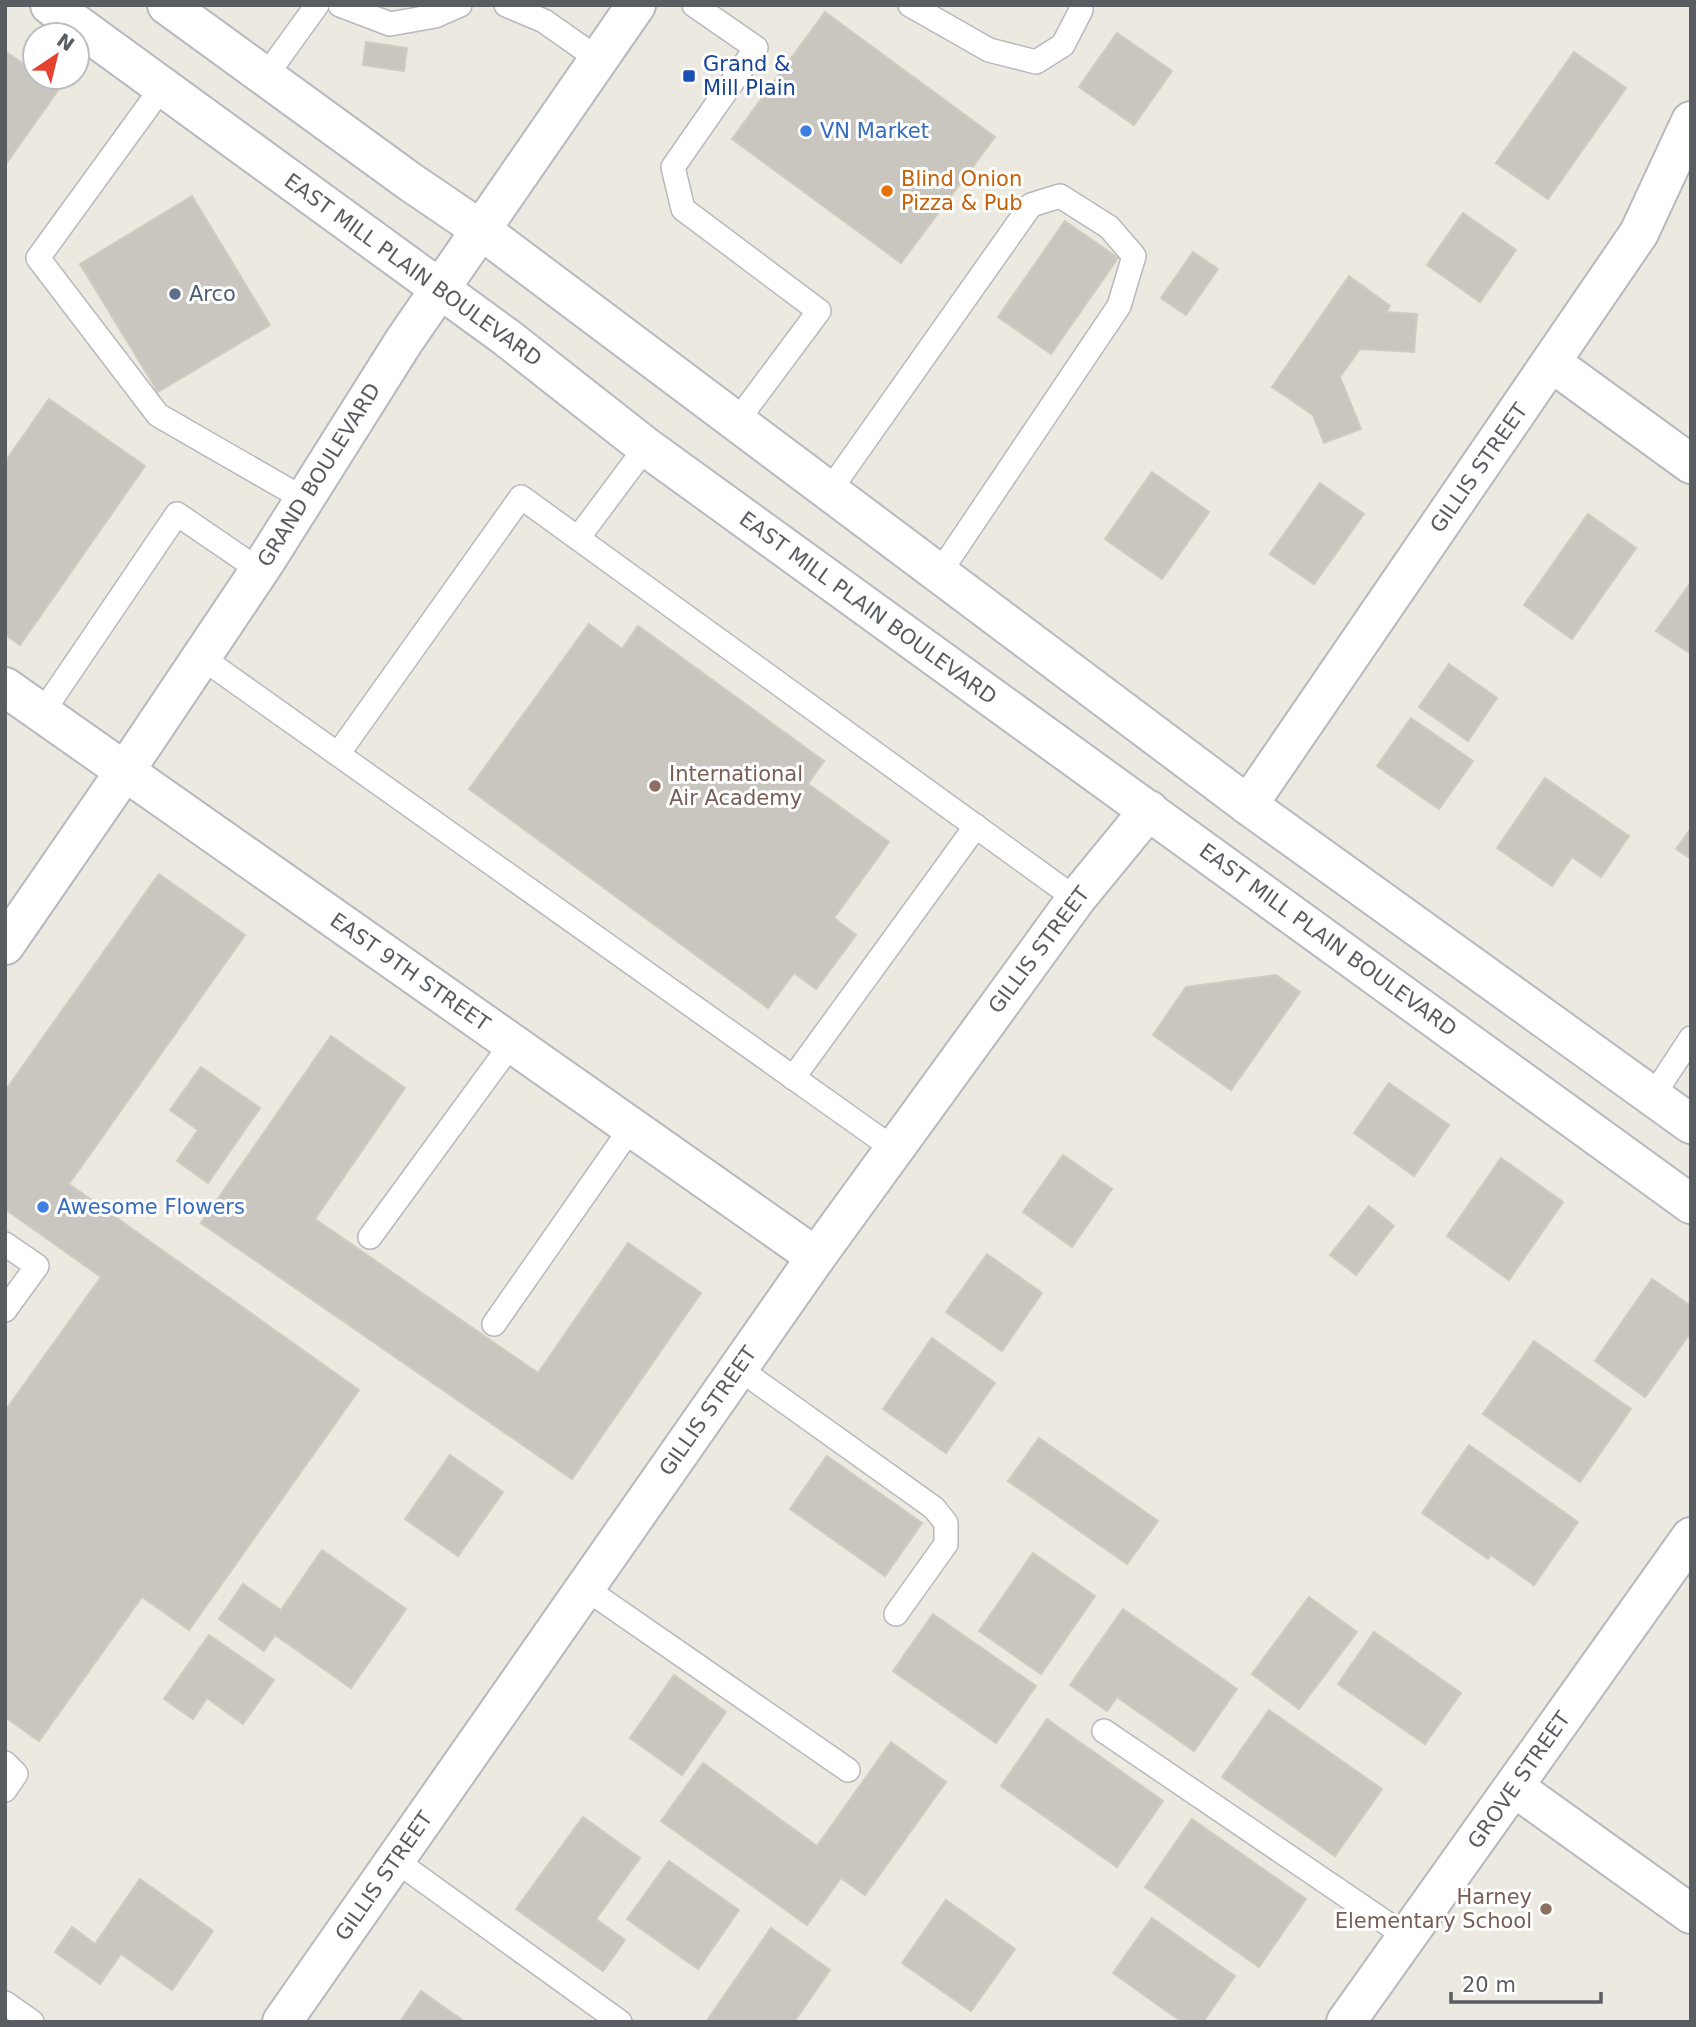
<svg xmlns="http://www.w3.org/2000/svg" width="1696" height="2027" font-family="'DejaVu Sans',sans-serif">
<rect width="100%" height="100%" fill="#eceae0"/>
<g fill="#c9c6c0" stroke="#d0cbbf" stroke-width="2">
<path d="M 825,12 L 995,137 L 901,263 L 732,139 Z"/>
<path d="M 1117,33 L 1172,71 L 1134,125 L 1079,87 Z"/>
<path d="M 366,42 L 407,48 L 404,71 L 363,65 Z"/>
<path d="M 5,51 L 35,72 L 35,77 L 42,77 L 59,89 L 5,165 Z"/>
<path d="M 1574,52 L 1626,88 L 1548,199 L 1496,163 Z"/>
<path d="M 192,196 L 270,325 L 158,392 L 80,264 Z"/>
<path d="M 1463,213 L 1516,250 L 1480,302 L 1427,265 Z"/>
<path d="M 1065,221 L 1118,258 L 1051,354 L 998,317 Z"/>
<path d="M 1193,252 L 1218,269 L 1186,315 L 1161,298 Z"/>
<path d="M 1349,276 L 1390,306 L 1386,312 L 1417,314 L 1414,352 L 1360,349 L 1340,377 L 1361,429 L 1324,443 L 1313,415 L 1272,387 Z"/>
<path d="M 49,399 L 145,466 L 20,645 L 5,634 L 5,462 Z"/>
<path d="M 1152,472 L 1209,512 L 1162,579 L 1105,539 Z"/>
<path d="M 1320,483 L 1364,514 L 1314,584 L 1270,554 Z"/>
<path d="M 1588,514 L 1636,548 L 1572,639 L 1524,605 Z"/>
<path d="M 1691,582 L 1691,654 L 1656,631 Z"/>
<path d="M 589,624 L 622,649 L 638,626 L 824,761 L 808,784 L 889,842 L 834,918 L 856,935 L 816,989 L 794,973 L 768,1008 L 469,789 Z"/>
<path d="M 1449,664 L 1497,698 L 1468,741 L 1419,707 Z"/>
<path d="M 1411,718 L 1473,761 L 1439,809 L 1377,766 Z"/>
<path d="M 1545,778 L 1629,836 L 1601,877 L 1572,857 L 1552,886 L 1497,848 Z"/>
<path d="M 1691,828 L 1691,859 L 1676,849 Z"/>
<path d="M 159,874 L 245,935 L 69,1184 L 359,1390 L 189,1630 L 142,1597 L 39,1741 L 5,1717 L 5,1411 L 101,1277 L 5,1209 L 5,1091 Z"/>
<path d="M 1276,975 L 1300,992 L 1231,1090 L 1153,1035 L 1186,987 Z"/>
<path d="M 331,1036 L 405,1088 L 315,1219 L 538,1373 L 628,1243 L 701,1293 L 572,1479 L 201,1223 Z"/>
<path d="M 201,1067 L 260,1108 L 208,1183 L 177,1161 L 198,1130 L 170,1110 Z"/>
<path d="M 1389,1083 L 1449,1125 L 1414,1176 L 1354,1133 Z"/>
<path d="M 1063,1155 L 1112,1189 L 1072,1247 L 1023,1212 Z"/>
<path d="M 1501,1158 L 1563,1202 L 1509,1280 L 1447,1236 Z"/>
<path d="M 1369,1206 L 1394,1226 L 1356,1275 L 1330,1255 Z"/>
<path d="M 987,1254 L 1042,1293 L 1002,1351 L 946,1312 Z"/>
<path d="M 1652,1279 L 1691,1306 L 1691,1332 L 1645,1397 L 1595,1361 Z"/>
<path d="M 932,1338 L 995,1383 L 946,1453 L 883,1409 Z"/>
<path d="M 1534,1341 L 1631,1409 L 1580,1482 L 1483,1414 Z"/>
<path d="M 1039,1438 L 1158,1521 L 1127,1564 L 1008,1481 Z"/>
<path d="M 1469,1445 L 1578,1522 L 1534,1585 L 1491,1555 L 1488,1559 L 1422,1513 Z"/>
<path d="M 450,1455 L 503,1492 L 458,1556 L 405,1519 Z"/>
<path d="M 827,1456 L 922,1523 L 885,1576 L 790,1509 Z"/>
<path d="M 322,1550 L 406,1609 L 351,1688 L 275,1635 L 264,1651 L 219,1619 L 243,1584 L 281,1610 Z"/>
<path d="M 1033,1553 L 1095,1596 L 1041,1674 L 979,1631 Z"/>
<path d="M 1309,1597 L 1357,1632 L 1299,1709 L 1252,1674 Z"/>
<path d="M 1123,1609 L 1237,1689 L 1194,1751 L 1117,1697 L 1107,1711 L 1070,1685 Z"/>
<path d="M 933,1614 L 1036,1686 L 996,1743 L 893,1671 Z"/>
<path d="M 1374,1632 L 1461,1693 L 1425,1744 L 1338,1684 Z"/>
<path d="M 209,1635 L 274,1680 L 243,1724 L 207,1698 L 193,1719 L 164,1699 Z"/>
<path d="M 674,1675 L 726,1712 L 682,1775 L 630,1738 Z"/>
<path d="M 1269,1710 L 1382,1789 L 1335,1856 L 1222,1777 Z"/>
<path d="M 1047,1719 L 1163,1801 L 1117,1867 L 1001,1786 Z"/>
<path d="M 891,1742 L 946,1782 L 865,1895 L 841,1878 L 807,1925 L 661,1821 L 703,1763 L 817,1846 Z"/>
<path d="M 583,1817 L 640,1858 L 596,1919 L 625,1940 L 603,1971 L 516,1909 Z"/>
<path d="M 1192,1819 L 1306,1899 L 1259,1967 L 1145,1887 Z"/>
<path d="M 669,1861 L 739,1910 L 698,1969 L 627,1919 Z"/>
<path d="M 140,1879 L 213,1931 L 172,1990 L 121,1954 L 100,1984 L 55,1952 L 72,1927 L 95,1944 Z"/>
<path d="M 946,1900 L 1015,1949 L 971,2011 L 902,1963 Z"/>
<path d="M 1152,1918 L 1235,1976 L 1203,2022 L 1182,2022 L 1113,1973 Z"/>
<path d="M 771,1928 L 830,1970 L 794,2022 L 706,2022 Z"/>
<path d="M 421,1991 L 465,2022 L 400,2022 Z"/>
</g>
<g fill="none" stroke-linecap="round" stroke-linejoin="round">
<g stroke="#b6b8bd" stroke-width="26">
<g id="service">
<path d="M 340,5 L 390,24 L 435,16 L 460,5"/>
<path d="M 506,5 L 544,21 L 598,59"/>
<path d="M 694,5 L 756,48 L 673,167 L 683,209 L 819,311 L 737,421"/>
<path d="M 910,5 L 989,50 L 1036,62 L 1063,45 L 1081,10 L 1081,5"/>
<path d="M 265,77 L 317,5"/>
<path d="M 163,86 L 38,258 L 158,415 L 304,499"/>
<path d="M 830,490 L 1031,205 L 1060,196 L 1109,227 L 1134,256 L 1119,306 L 938,575"/>
<path d="M 578,538 L 646,447"/>
<path d="M 201,657 L 894,1149"/>
<path d="M 42,713 L 177,514 L 259,570"/>
<path d="M 338,754 L 521,497 L 1076,899"/>
<path d="M 793,1078 L 976,826"/>
<path d="M 1653,1096 L 1691,1038"/>
<path d="M 370,1237 L 512,1043"/>
<path d="M 5,1244 L 37,1266 L 5,1310"/>
<path d="M 494,1324 L 631,1128"/>
<path d="M 738,1368 L 934,1508 L 946,1523 L 946,1544 L 896,1614"/>
<path d="M 585,1588 L 848,1770"/>
<path d="M 1104,1731 L 1407,1937"/>
<path d="M 5,1763 L 16,1774 L 5,1790"/>
<path d="M 395,1860 L 620,2022"/>
<path d="M 5,2003 L 32,2022"/>
</g>
</g>
<g stroke="#b6b8bd" stroke-width="42">
<g id="minor">
<path d="M 1552,363 L 1691,464"/>
<path d="M 5,687 L 816,1257"/>
<path d="M 1248,805 L 1639,233 L 1691,121"/>
<path d="M 1514,1787 L 1691,1914"/>
<path d="M 282,2022 L 816,1257 L 1076,899 L 1149,810"/>
<path d="M 1346,2022 L 1691,1537"/>
</g>
</g>
<g stroke="#b6b9bf" stroke-width="42">
<g id="secondary">
<path d="M 50,5 L 506,337 L 646,447 L 1691,1204"/>
<path d="M 167,5 L 409,181 L 481,230 L 1248,805 L 1691,1124"/>
<path d="M 5,945 L 125,771 L 265,562 L 404,341 L 636,5"/>
</g>
</g>
<use href="#service" stroke="#fff" stroke-width="23"/>
<use href="#minor" stroke="#fff" stroke-width="38"/>
<use href="#secondary" stroke="#fff" stroke-width="38"/>
</g>
<rect fill="#1a4fb4" stroke="#fff" stroke-width="2.5" x="682" y="69" width="14" height="14" rx="3.5"/>
<g fill="#3f7fe0" stroke="#fff" stroke-width="2.5">
<circle cx="806" cy="131" r="7"/>
<circle cx="43" cy="1207" r="7"/>
</g>
<circle fill="#e8710a" stroke="#fff" stroke-width="2.5" cx="887" cy="191" r="7"/>
<circle fill="#5c6f8a" stroke="#fff" stroke-width="2.5" cx="175" cy="294" r="7"/>
<g fill="#8d6e63" stroke="#fff" stroke-width="2.5">
<circle cx="655" cy="786" r="7"/>
<circle cx="1546" cy="1909" r="7"/>
</g>
<g text-anchor="middle" stroke-width="6" stroke-linejoin="round" paint-order="stroke">
<g font-size="21" fill="#164399" stroke="#fff" text-anchor="start">
<text x="703" y="71">Grand &amp;<tspan x="703" dy="24">Mill Plain</tspan></text>
</g>
<g font-size="21" fill="#366cbe" stroke="#fff" text-anchor="start">
<text x="820" y="138">VN Market</text>
<text x="57" y="1214">Awesome Flowers</text>
</g>
<g font-size="21" fill="#c56008" stroke="#fff" text-anchor="start">
<text x="901" y="186">Blind Onion<tspan x="901" dy="24">Pizza &amp; Pub</tspan></text>
</g>
<g font-size="21" fill="#595c61" stroke="#fff">
<text transform="translate(413 270) rotate(36)" y="7">EAST MILL PLAIN BOULEVARD</text>
<text transform="translate(1479 468) rotate(-55)" y="7">GILLIS STREET</text>
<text transform="translate(319 475) rotate(-58)" y="7">GRAND BOULEVARD</text>
<text transform="translate(868 608) rotate(36)" y="7">EAST MILL PLAIN BOULEVARD</text>
<text transform="translate(1328 940) rotate(36)" y="7">EAST MILL PLAIN BOULEVARD</text>
<text transform="translate(1039 950) rotate(-53)" y="7">GILLIS STREET</text>
<text transform="translate(410 972) rotate(35)" y="7">EAST 9TH STREET</text>
<text transform="translate(708 1411) rotate(-55)" y="7">GILLIS STREET</text>
<text transform="translate(1519 1780) rotate(-55)" y="7">GROVE STREET</text>
<text transform="translate(384 1876) rotate(-55)" y="7">GILLIS STREET</text>
</g>
<g font-size="21" fill="#4e5e75" stroke="#fff" text-anchor="start">
<text x="189" y="301">Arco</text>
</g>
<g font-size="21" fill="#785e54" stroke="#fff" text-anchor="start">
<text x="669" y="781">International<tspan x="669" dy="24">Air Academy</tspan></text>
<text x="1532" y="1904" text-anchor="end">Harney<tspan x="1532" dy="24">Elementary School</tspan></text>
</g>
</g>
<rect width="1696" height="2027" fill="none" stroke="#595c61" stroke-width="14"/>
<g transform="translate(56 56) rotate(35)"><circle r="33" fill="#ffffff" stroke="#bdbec0" stroke-width="2"/>
<path d="M0-5L12 26L0 18L-12 26Z" fill="#e4412e"/>
<text y="-10" font-size="19" font-weight="bold" text-anchor="middle" fill="#595c61">N</text>
</g>
<path d="M1451 1992v10h150v-10" fill="none" stroke="#595c61" stroke-width="3.5"/>
<text x="1462" y="1992" font-size="21" fill="#595c61" stroke="#ffffff" stroke-width="5" paint-order="stroke">20 m</text>
</svg>
